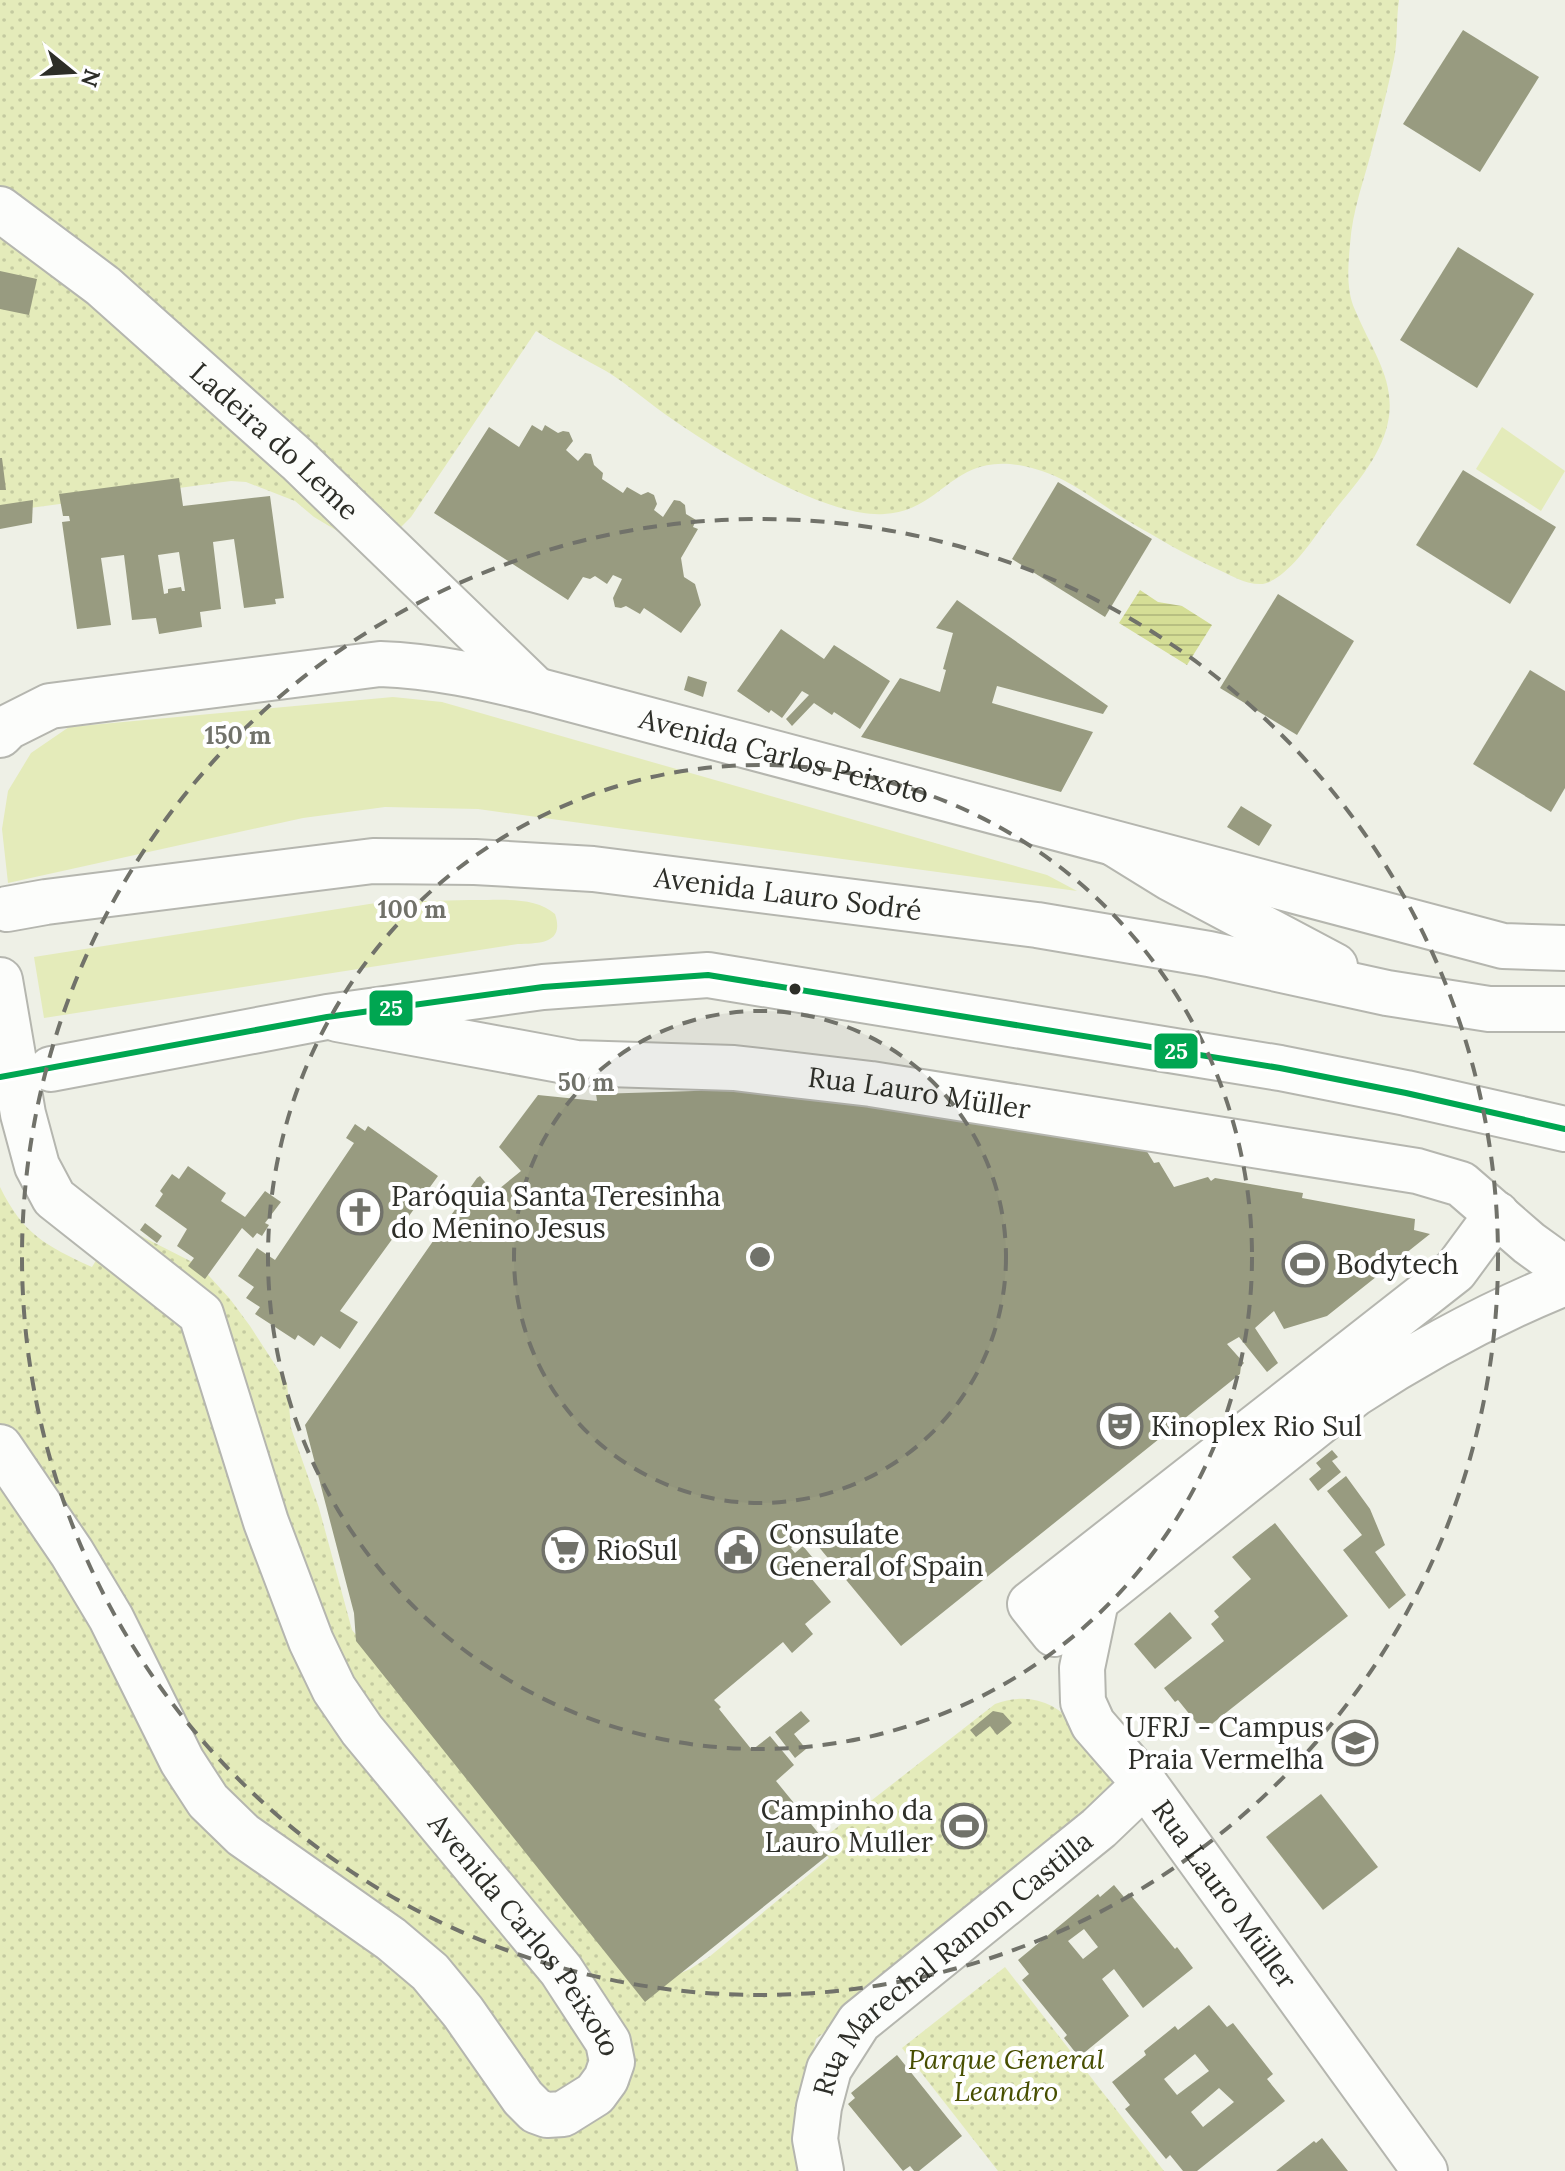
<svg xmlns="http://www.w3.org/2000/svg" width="1565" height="2171" font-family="Lora,serif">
<defs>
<pattern id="park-dots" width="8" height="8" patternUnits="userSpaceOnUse" patternTransform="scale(2)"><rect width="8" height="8" fill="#e4ebba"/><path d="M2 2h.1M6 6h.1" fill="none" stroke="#c4caa0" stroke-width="1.8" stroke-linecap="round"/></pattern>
<pattern id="water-rules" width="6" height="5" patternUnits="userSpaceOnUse" patternTransform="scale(2)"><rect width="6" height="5" fill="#d5de96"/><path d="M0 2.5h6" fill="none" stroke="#b7bf81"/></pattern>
</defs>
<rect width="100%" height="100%" fill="#eef0e6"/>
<g fill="#e4ebba">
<path d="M 1502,427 L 1565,471 L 1541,511 L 1476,469 Z"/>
<path d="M 393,697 L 442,702 L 1047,875 L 1077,891 L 478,809 L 385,807 L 303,818 L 8,883 L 2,829 L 8,791 L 31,753 L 69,727 Z"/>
<path d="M 469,900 C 495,901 534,895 555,914 C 565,944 539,943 518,944 L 44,1018 L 34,957 L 382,902 Z"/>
</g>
<g fill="url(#park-dots)">
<path d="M 0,0 L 1399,0 C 1396,19 1398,40 1394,59 C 1388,87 1381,116 1373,145 C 1365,178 1352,210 1350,245 C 1348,265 1346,291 1355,310 C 1376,360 1406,392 1379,448 C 1364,479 1338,503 1319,531 C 1308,547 1281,584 1260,584 C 1245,584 1232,576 1219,570 C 1187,556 1158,538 1128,521 C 1097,502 1068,477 1032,468 C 952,447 946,511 884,514 C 825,518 720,452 672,419 C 650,404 629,385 606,371 C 583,358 559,346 536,331 L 411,517 L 385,543 L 364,547 L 314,517 L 295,501 L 246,482 L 231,481 L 30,508 L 0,515 Z"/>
<path d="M 0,1187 C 23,1234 46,1246 92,1267 L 115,1229 L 139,1235 L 200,1266 L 230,1299 L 250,1326 L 287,1383 L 291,1428 L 319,1508 L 352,1630 L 651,1986 L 690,1969 L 709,1957 L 829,1858 L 817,1843 L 995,1704 C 1062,1680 1091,1745 1125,1792 L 816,2039 L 809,2071 L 830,2171 L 0,2171 Z"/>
<path d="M 1005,1967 L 1164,2171 L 998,2171 L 902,2048 Z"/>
</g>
<path fill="url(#water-rules)" d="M 1140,590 L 1158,602 L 1182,606 L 1212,625 L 1187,665 L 1119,623 Z"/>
<g fill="#989b80" fill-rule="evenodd">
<path d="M 1463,30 L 1539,77 L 1480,172 L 1403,124 Z"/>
<path d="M 1458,247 L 1534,294 L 1477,388 L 1400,340 Z"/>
<path d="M 0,271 L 37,279 L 29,315 L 0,309 Z"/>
<path d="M 532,425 L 542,431 L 545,425 L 558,433 L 563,431 L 569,432 L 573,441 L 566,450 L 578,461 L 585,453 L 591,454 L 594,465 L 603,473 L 602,479 L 623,493 L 627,487 L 641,495 L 648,492 L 654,495 L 657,504 L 654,510 L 663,517 L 674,500 L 680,501 L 685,505 L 686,514 L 696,520 L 693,527 L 698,529 L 681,558 L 684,577 L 695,584 L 701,605 L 681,633 L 644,608 L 640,614 L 626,606 L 621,608 L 615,607 L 613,598 L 622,579 L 613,575 L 607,584 L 595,576 L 590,579 L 583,577 L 568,600 L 434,513 L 489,427 L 519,447 Z"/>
<path d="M 0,458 L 2,458 L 6,490 L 0,490 Z"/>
<path d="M 1463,470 L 1556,527 L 1510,604 L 1416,545 Z"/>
<path d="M 179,478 L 183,506 L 270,496 L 284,598 L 275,599 L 276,604 L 244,608 L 234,539 L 213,542 L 221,609 L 200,612 L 202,627 L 159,634 L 156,618 L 132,620 L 124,555 L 101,558 L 111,625 L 77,629 L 62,522 L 70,521 L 69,516 L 63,516 L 59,494 ZM 179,552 L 185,591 L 182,591 L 181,587 L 168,589 L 168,593 L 164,594 L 158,555 Z"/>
<path d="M 1058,482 L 1152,539 L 1105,617 L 1012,559 Z"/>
<path d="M 33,500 L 32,523 L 0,529 L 0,505 Z"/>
<path d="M 1278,594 L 1354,641 L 1297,735 L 1220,688 Z"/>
<path d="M 957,600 L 1108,706 L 1103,714 L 997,686 L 992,703 L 1093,732 L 1061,792 L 861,737 L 900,678 L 940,692 L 946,670 L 943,669 L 953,633 L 936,628 Z"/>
<path d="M 781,629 L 824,659 L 834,645 L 890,681 L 860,729 L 834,712 L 832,715 L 814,703 L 792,726 L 786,719 L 809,695 L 802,691 L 782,718 L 771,710 L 769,713 L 737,691 Z"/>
<path d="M 1530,670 L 1565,691 L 1565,788 L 1551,812 L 1473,764 Z"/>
<path d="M 688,676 L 707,682 L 703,697 L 684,690 Z"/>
<path d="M 1241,806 L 1272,825 L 1259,846 L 1227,827 Z"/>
<path d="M 759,1089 L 1140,1140 L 1154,1163 L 1159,1162 L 1174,1187 L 1208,1177 L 1211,1181 L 1215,1178 L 1303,1193 L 1302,1198 L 1415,1219 L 1414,1230 L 1430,1234 L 1327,1316 L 1284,1329 L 1274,1311 L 1255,1328 L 1278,1363 L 1267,1372 L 1239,1337 L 1227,1344 L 1244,1363 L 1241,1366 L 1240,1374 L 901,1646 L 808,1534 L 791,1548 L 795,1553 L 803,1546 L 822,1569 L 811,1578 L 831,1602 L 805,1624 L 813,1634 L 792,1653 L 783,1642 L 714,1700 L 721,1707 L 719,1709 L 752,1750 L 770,1736 L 794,1765 L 776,1781 L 833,1851 L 645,2002 L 356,1641 L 354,1613 L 305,1425 L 477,1178 L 480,1176 L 494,1193 L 521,1171 L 499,1147 L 538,1095 L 597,1101 L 596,1094 Z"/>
<path d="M 355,1124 L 365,1131 L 368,1126 L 438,1176 L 340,1311 L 358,1322 L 340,1349 L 321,1336 L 314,1346 L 298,1335 L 295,1340 L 255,1314 L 260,1307 L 246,1298 L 254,1287 L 238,1276 L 257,1248 L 275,1260 L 354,1143 L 346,1138 Z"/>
<path d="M 188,1166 L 226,1193 L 221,1201 L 245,1217 L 265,1191 L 281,1202 L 265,1223 L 269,1225 L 262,1236 L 257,1233 L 253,1238 L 242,1228 L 205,1279 L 188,1266 L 194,1258 L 177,1246 L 187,1229 L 155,1206 L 163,1194 L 160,1191 L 172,1174 L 179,1179 Z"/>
<path d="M 145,1223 L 162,1236 L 157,1243 L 140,1230 Z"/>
<path d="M 1332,1450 L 1338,1457 L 1332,1461 L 1341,1472 L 1318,1491 L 1309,1479 L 1321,1469 L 1316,1463 Z"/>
<path d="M 1346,1476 L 1370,1509 L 1385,1545 L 1375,1552 L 1406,1595 L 1389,1609 L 1343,1550 L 1362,1535 L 1327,1491 Z"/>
<path d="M 1275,1523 L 1348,1616 L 1203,1731 L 1178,1700 L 1175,1702 L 1164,1688 L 1224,1641 L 1211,1624 L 1219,1617 L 1214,1611 L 1251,1579 L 1232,1557 Z"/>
<path d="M 1170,1612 L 1192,1638 L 1155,1669 L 1134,1644 Z"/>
<path d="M 801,1711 L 810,1721 L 794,1734 L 806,1749 L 795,1758 L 775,1732 Z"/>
<path d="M 993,1711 L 1003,1713 L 1012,1723 L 997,1735 L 990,1726 L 976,1737 L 970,1730 Z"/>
<path d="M 1321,1794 L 1378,1867 L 1323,1910 L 1266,1837 Z"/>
<path d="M 1114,1885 L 1124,1897 L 1129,1893 L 1175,1949 L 1177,1947 L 1193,1968 L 1143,2008 L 1114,1969 L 1102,1979 L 1129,2016 L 1079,2057 L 1064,2038 L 1067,2035 L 1022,1980 L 1029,1974 L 1018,1960 L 1098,1894 L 1100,1897 ZM 1084,1929 L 1098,1947 L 1083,1959 L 1068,1941 Z"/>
<path d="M 1209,2005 L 1227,2027 L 1233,2023 L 1273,2074 L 1267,2079 L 1285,2101 L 1197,2171 L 1183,2171 L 1170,2155 L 1166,2159 L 1125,2109 L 1130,2105 L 1112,2082 L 1146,2055 L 1144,2051 L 1175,2026 L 1178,2030 ZM 1195,2054 L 1209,2071 L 1177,2095 L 1164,2079 ZM 1219,2088 L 1234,2102 L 1203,2127 L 1191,2112 Z"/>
<path d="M 897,2055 L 962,2136 L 919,2171 L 914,2171 L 910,2166 L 903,2171 L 848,2104 L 855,2098 L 851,2093 Z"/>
<path d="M 1322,2138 L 1348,2171 L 1276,2171 L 1314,2141 L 1316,2143 Z"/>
</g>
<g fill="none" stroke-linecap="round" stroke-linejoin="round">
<g stroke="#b5b6af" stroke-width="48">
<g id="minor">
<path id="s1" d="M 0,209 L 103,286 L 298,460 L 534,688"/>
<path id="s2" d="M 0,735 L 8,727 L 50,706 L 380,664 C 434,666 484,677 536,690 L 1503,946 L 1565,948"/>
<path id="s3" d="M 0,980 L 23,1114 L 37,1166 L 54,1198 L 201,1314 L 266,1522 L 311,1641 L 334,1689 L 362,1730 L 561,1970 L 608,2042 L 612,2062 L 606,2079 L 595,2094 L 563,2114 L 547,2115 L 536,2111 L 523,2098 L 463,2012 L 430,1972 L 391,1939 L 243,1835 L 208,1801 L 182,1761 L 111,1618 L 72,1553 L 0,1447"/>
<path id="s4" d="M 337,1019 L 576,1063 L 734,1068 L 871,1084 L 1417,1171 L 1461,1184 L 1529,1243 L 1565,1269"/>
<path d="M 1497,1214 L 1455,1271 L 1030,1604 L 1054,1634 L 1355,1394 C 1422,1350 1491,1313 1565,1283"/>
<path id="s5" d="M 1096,1601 L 1082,1668 L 1083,1702 L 1093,1724 L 1145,1784 L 1425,2171"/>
<path id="s6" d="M 821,2171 L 815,2139 L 819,2107 L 829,2069 L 859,2022 L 1099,1828 L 1145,1784"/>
</g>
</g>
<g stroke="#b5b6af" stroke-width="48">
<g id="highway">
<path d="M 1115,844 L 1170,878 L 1335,966"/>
<path id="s7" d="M 7,909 L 46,902 L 373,861 L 475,862 L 593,869 L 1037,925 L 1209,954 L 1387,993 L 1489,1009 L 1565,1009"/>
<path d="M 51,1069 L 327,1017 L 543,987 L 708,975 L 1280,1068 L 1406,1093 L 1565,1129"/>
</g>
</g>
<use href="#minor" stroke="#fcfdfb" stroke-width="44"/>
<use href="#highway" stroke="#fcfdfb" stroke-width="44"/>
<g stroke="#fff" stroke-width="12">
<path id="bus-1" d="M 0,1077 L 327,1017 L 543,987 L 708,975 L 1280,1068 L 1406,1093 L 1565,1129"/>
</g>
<use href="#bus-1" stroke="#00a651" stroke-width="6"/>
</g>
<circle cx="760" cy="1257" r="246" fill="#71726a" fill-opacity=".12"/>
<g fill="none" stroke="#71726a" stroke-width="4" stroke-dasharray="14 10">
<circle cx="760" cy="1257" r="246"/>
<circle cx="760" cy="1257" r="492"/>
<circle cx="760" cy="1257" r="738"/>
</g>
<defs>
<g id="church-ring" transform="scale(2.3)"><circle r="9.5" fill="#fff" stroke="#71726a" stroke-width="1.5"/><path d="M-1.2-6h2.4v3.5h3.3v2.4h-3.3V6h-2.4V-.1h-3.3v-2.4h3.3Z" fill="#71726a"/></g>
<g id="stadium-ring" transform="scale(2.3)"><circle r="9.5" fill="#fff" stroke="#71726a" stroke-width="1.5"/><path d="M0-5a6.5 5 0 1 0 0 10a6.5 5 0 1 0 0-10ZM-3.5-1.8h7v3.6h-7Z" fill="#71726a"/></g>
<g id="theatre-ring" transform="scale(2.3)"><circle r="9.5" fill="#fff" stroke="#71726a" stroke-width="1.5"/><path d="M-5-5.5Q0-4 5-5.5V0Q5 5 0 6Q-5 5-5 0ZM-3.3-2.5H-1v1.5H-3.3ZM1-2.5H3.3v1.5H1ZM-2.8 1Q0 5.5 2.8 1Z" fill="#71726a"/></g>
<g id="supermarket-ring" transform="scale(2.3)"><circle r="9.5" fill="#fff" stroke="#71726a" stroke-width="1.5"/><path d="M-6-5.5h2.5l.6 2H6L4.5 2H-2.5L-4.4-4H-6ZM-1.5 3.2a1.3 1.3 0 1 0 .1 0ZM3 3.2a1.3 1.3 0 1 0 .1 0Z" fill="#71726a"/></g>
<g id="civic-ring" transform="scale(2.3)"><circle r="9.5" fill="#fff" stroke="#71726a" stroke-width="1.5"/><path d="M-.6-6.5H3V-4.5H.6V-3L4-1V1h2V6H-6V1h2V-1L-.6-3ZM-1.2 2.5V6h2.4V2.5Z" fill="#71726a"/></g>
<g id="university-ring" transform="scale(2.3)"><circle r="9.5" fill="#fff" stroke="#71726a" stroke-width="1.5"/><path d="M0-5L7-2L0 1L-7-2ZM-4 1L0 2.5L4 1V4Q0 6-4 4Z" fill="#71726a"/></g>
</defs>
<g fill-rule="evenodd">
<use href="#church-ring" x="360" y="1212"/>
<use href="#stadium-ring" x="1305" y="1264"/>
<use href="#theatre-ring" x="1120" y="1426"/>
<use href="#supermarket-ring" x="565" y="1550"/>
<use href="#civic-ring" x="738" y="1550"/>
<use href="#university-ring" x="1355" y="1743"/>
<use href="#stadium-ring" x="964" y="1826"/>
</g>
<circle fill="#2d2e28" stroke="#fff" stroke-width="3" cx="795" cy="989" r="7"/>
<g text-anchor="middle" stroke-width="8" stroke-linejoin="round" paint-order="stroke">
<g font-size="28" fill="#2d2e28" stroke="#fff">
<text dy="10" stroke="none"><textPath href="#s1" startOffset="360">Ladeira do Leme</textPath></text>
<text dy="10" stroke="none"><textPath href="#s2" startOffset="806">Avenida Carlos Peixoto</textPath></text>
<text dy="10" stroke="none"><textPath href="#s7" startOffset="786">Avenida Lauro Sodré</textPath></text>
<text dy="10" stroke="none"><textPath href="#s4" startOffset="588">Rua Lauro Müller</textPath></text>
<text dy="10" stroke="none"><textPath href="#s5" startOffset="342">Rua Lauro Müller</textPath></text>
<text dy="10" stroke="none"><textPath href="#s3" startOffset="1124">Avenida Carlos Peixoto</textPath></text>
<text dy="10" stroke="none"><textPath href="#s6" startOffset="266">Rua Marechal Ramon Castilla</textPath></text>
</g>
<g font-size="28" fill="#2d2e28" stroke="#fff" text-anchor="start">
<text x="391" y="1206">Paróquia Santa Teresinha<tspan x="391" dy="32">do Menino Jesus</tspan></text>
<text x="1336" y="1274">Bodytech</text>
<text x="1151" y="1436">Kinoplex Rio Sul</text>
<text x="769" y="1544">Consulate<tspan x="769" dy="32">General of Spain</tspan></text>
<text x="596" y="1560">RioSul</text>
<text x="1324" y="1737" text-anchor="end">UFRJ - Campus<tspan x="1324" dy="32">Praia Vermelha</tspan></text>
<text x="933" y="1820" text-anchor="end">Campinho da<tspan x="933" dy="32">Lauro Muller</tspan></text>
</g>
<g font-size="28" font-style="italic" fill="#474e00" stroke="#fff">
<text x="1006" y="2069">Parque General<tspan x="1006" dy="32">Leandro</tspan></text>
</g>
</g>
<circle cx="760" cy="1257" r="12" fill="#71726a" stroke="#fff" stroke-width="4"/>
<g font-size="24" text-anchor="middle" font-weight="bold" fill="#71726a" stroke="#fff" stroke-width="8" stroke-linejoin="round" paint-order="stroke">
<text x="238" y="744">150 m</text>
<text x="412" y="918">100 m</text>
<text x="586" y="1091">50 m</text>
</g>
<g stroke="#fff" stroke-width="3">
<rect x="368" y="989" width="46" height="38" rx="8" fill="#00a651"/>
<rect x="1153" y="1032" width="46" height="38" rx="8" fill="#00a651"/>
</g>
<g font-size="22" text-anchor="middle" font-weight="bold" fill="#fff">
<text x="391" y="1016">25</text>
<text x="1176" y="1059">25</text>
</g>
<g transform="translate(72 72) rotate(108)" stroke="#ffffff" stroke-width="6" paint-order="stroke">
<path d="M0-6L14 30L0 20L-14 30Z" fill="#2d2e28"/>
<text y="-12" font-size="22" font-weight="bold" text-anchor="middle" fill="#2d2e28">N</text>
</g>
</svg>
